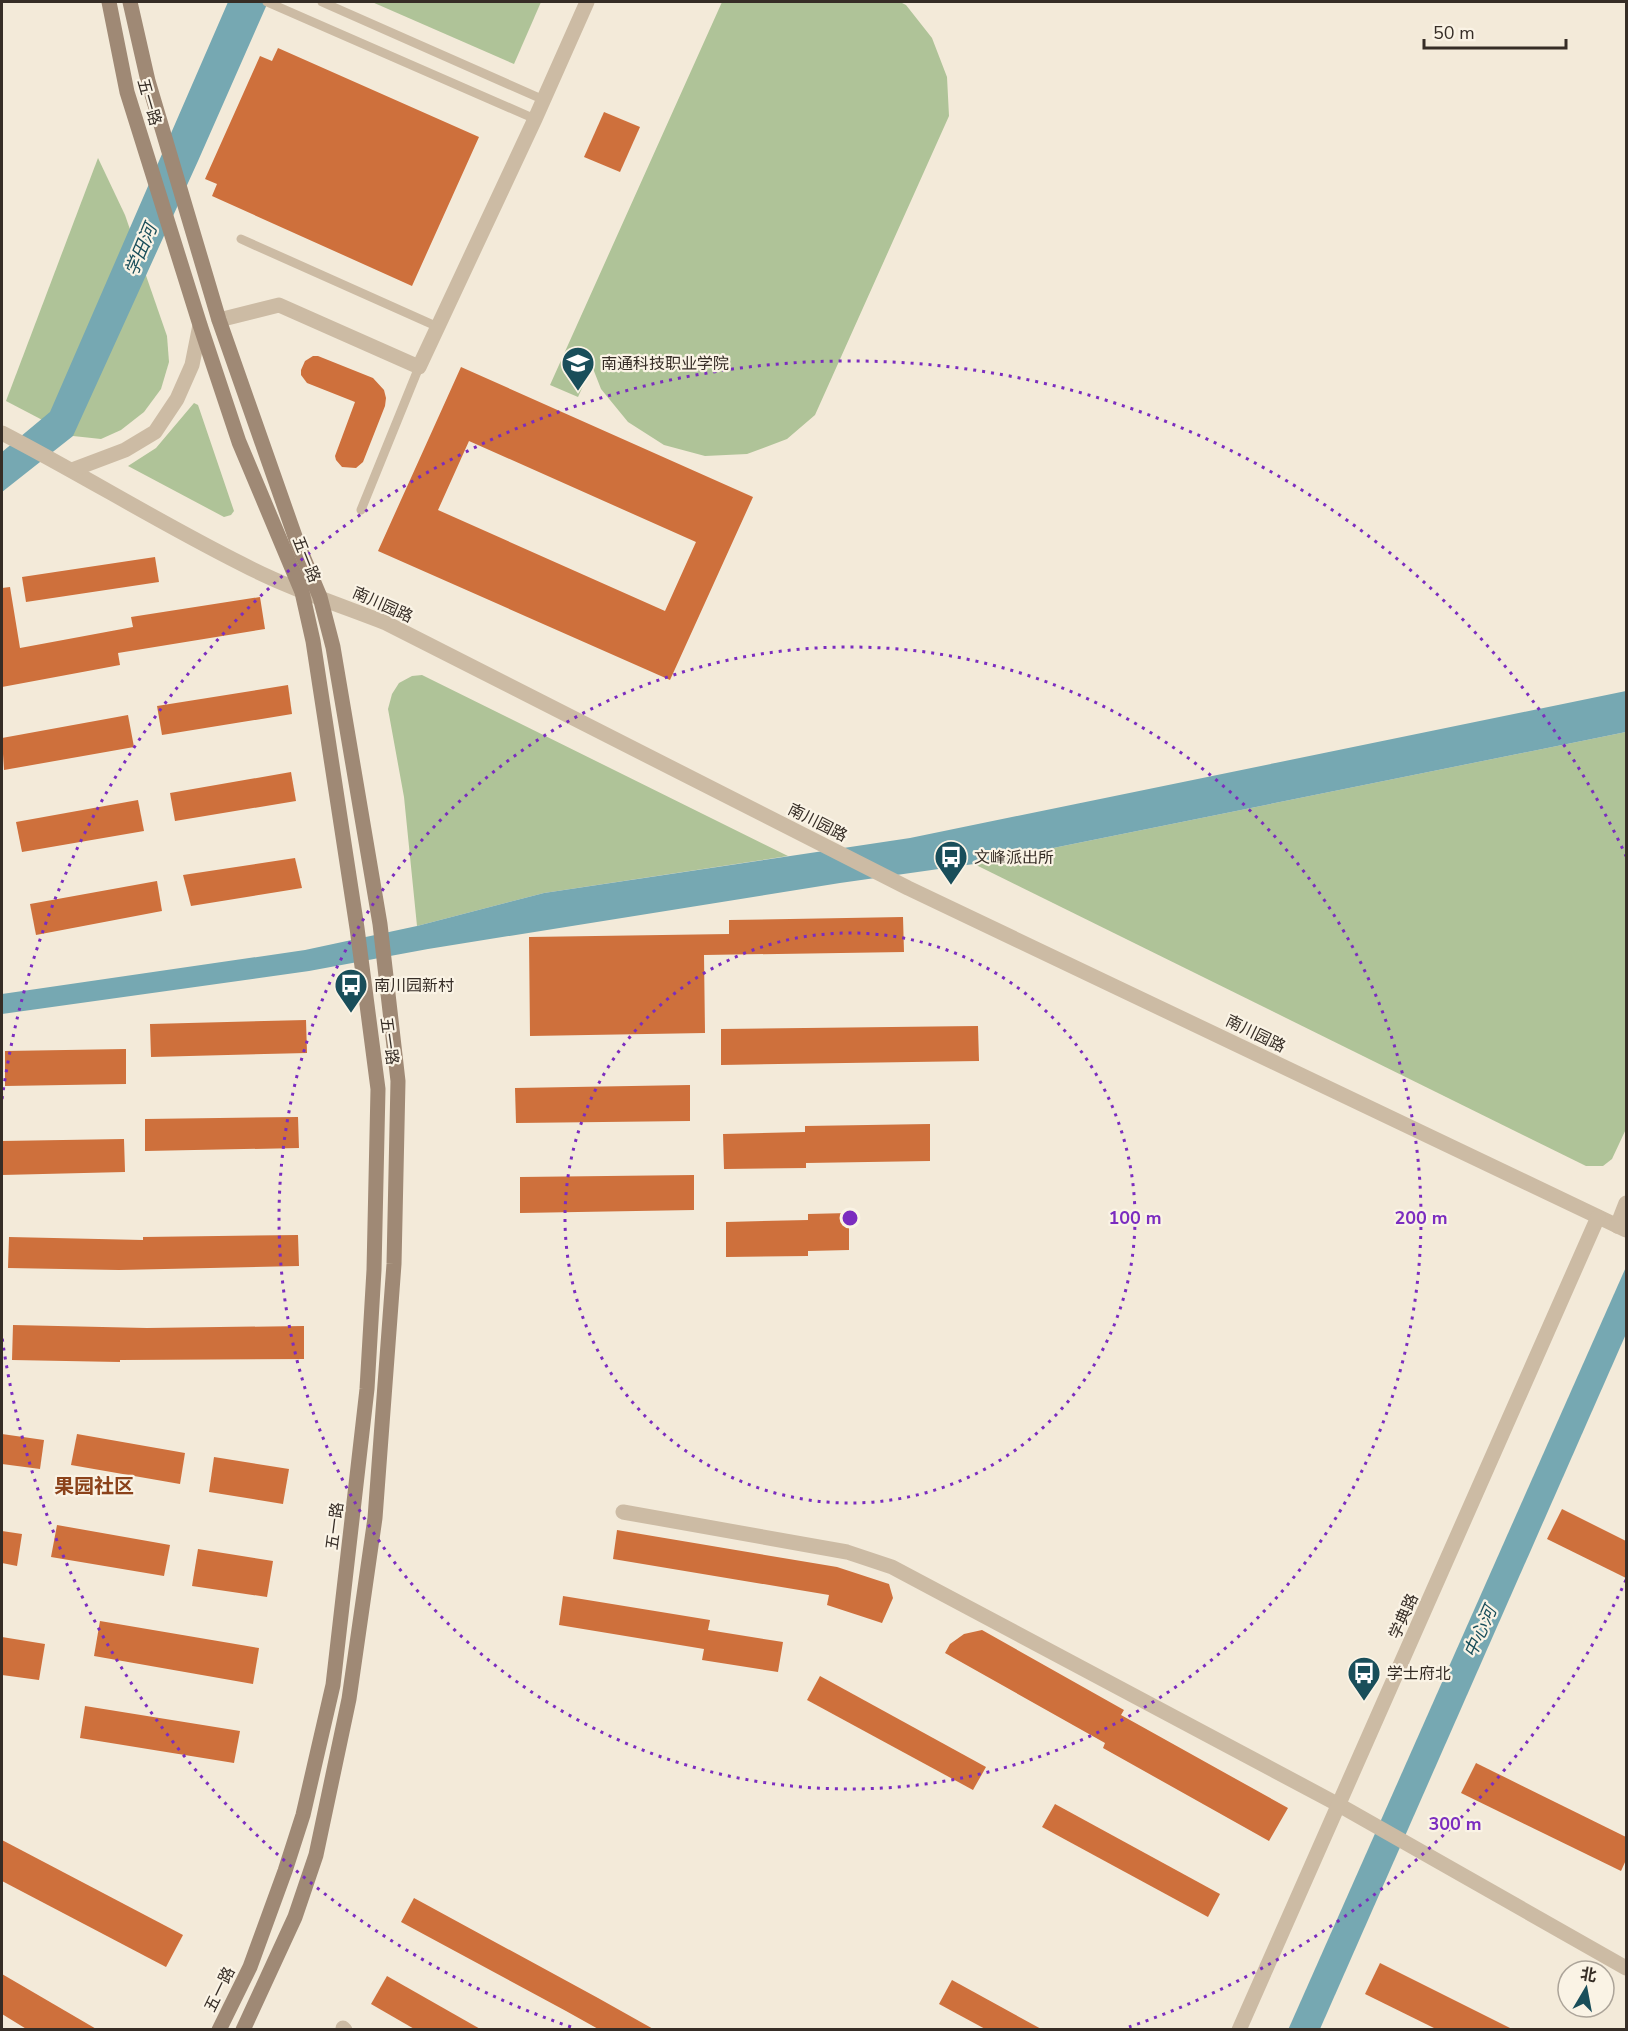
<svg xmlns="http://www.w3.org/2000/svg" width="1628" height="2031" font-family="'Nunito Sans','Noto Sans SC',sans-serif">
<rect width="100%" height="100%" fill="#f3ead9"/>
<g fill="#afc398">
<path d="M 372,2 L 541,2 L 514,64 Z"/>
<path d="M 722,2 L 900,2 L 906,5 L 932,38 L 947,77 L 949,116 L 815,415 L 787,439 L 747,454 L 705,456 L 664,445 L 628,422 L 601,389 L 592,366 L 578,397 L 550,385 Z"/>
<path d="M 98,158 L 125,215 L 167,336 L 169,362 L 161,389 L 144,412 L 121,430 L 101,439 L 73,436 L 6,401 Z"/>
<path d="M 194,403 L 198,405 L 234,511 L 231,515 L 224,517 L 128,466 L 156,448 Z"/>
<path d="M 422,675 L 788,856 L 544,893 L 417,926 L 404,797 L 388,709 L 392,694 L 399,683 L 412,676 Z"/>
<path d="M 1626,732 L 1626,1129 L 1612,1159 L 1603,1166 L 1586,1166 L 974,864 Z"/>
</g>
<g fill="#76a8b2">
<path d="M 228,2 L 268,2 L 198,161 L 73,436 L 2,492 L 2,452 L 50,412 Z"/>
<path d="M 1626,691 L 1626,732 L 974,864 L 840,883 L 428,949 L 309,971 L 2,1014 L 2,994 L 305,950 L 417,926 L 544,893 L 910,838 Z"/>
<path d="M 1626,1267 L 1626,1334 L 1320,2029 L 1288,2030 Z"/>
</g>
<g fill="#ce703c" fill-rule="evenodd">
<path d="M 278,48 L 479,137 L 412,286 L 212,196 L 217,184 L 205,179 L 260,56 L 272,61 Z"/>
<path d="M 604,112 L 640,127 L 620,172 L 584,157 Z"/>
<path d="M 313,356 L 318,356 L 373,378 L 384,390 L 386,398 L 385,406 L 363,462 L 356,468 L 342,467 L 336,460 L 335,456 L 355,402 L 307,383 L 301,375 L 301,370 L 305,361 Z"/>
<path d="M 461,367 L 753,497 L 670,680 L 378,551 ZM 469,441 L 696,542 L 665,611 L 438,510 Z"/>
<path d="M 155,557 L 159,582 L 26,602 L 22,577 Z"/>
<path d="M 10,587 L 20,648 L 133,627 L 131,617 L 260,597 L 265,629 L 118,653 L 120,665 L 2,687 L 2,588 Z"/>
<path d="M 288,685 L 292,714 L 162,735 L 157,706 Z"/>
<path d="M 128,715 L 134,747 L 4,770 L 2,738 Z"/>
<path d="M 291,772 L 296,801 L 175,821 L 170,793 Z"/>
<path d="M 138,800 L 144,831 L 22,852 L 16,822 Z"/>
<path d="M 295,858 L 302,888 L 191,906 L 183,875 Z"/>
<path d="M 157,881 L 162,911 L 36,935 L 30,904 Z"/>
<path d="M 903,917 L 904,952 L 704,955 L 705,1033 L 530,1036 L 529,937 L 729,934 L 729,920 Z"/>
<path d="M 306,1020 L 307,1053 L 151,1057 L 150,1024 Z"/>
<path d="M 978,1026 L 979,1061 L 721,1065 L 721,1029 Z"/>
<path d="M 126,1049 L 126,1084 L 5,1086 L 5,1051 Z"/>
<path d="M 690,1085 L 690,1121 L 516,1123 L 515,1088 Z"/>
<path d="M 298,1117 L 299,1148 L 145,1151 L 145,1119 Z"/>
<path d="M 930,1124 L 930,1161 L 806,1163 L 806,1168 L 724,1169 L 723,1134 L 805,1132 L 805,1126 Z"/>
<path d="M 124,1139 L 125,1172 L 2,1175 L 2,1141 Z"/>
<path d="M 694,1175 L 694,1210 L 520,1213 L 520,1177 Z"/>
<path d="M 849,1213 L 849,1250 L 808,1251 L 808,1256 L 726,1257 L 726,1222 L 808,1220 L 808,1214 Z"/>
<path d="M 298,1235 L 299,1266 L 119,1270 L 8,1268 L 9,1237 L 143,1240 L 143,1237 Z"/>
<path d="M 13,1325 L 147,1328 L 304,1326 L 304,1359 L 120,1360 L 120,1362 L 12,1360 Z"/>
<path d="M 2,1434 L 44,1440 L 40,1469 L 2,1464 Z"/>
<path d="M 77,1434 L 185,1453 L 180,1484 L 71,1465 Z"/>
<path d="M 214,1457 L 289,1469 L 283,1504 L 209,1492 Z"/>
<path d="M 1562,1509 L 1626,1541 L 1626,1578 L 1547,1539 Z"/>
<path d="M 57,1525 L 170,1545 L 164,1576 L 51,1557 Z"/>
<path d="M 617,1530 L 837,1567 L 889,1584 L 893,1598 L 882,1623 L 827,1605 L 829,1595 L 613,1559 Z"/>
<path d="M 2,1531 L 22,1534 L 17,1566 L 2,1563 Z"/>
<path d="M 198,1549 L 273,1561 L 267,1597 L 192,1586 Z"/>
<path d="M 563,1596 L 710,1620 L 708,1630 L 783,1642 L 778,1672 L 702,1660 L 704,1649 L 559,1625 Z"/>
<path d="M 100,1621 L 259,1648 L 253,1684 L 94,1656 Z"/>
<path d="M 982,1630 L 1124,1710 L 1121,1715 L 1288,1808 L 1269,1841 L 1103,1748 L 1105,1743 L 945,1653 L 950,1644 L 964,1634 Z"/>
<path d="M 2,1637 L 45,1644 L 39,1680 L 2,1675 Z"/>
<path d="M 820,1676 L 986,1767 L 973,1790 L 807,1700 Z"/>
<path d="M 85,1706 L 240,1731 L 234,1763 L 80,1738 Z"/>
<path d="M 1476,1763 L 1626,1837 L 1626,1860 L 1621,1871 L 1461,1793 Z"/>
<path d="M 1055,1804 L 1220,1894 L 1208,1917 L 1042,1827 Z"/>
<path d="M 2,1840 L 183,1935 L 166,1967 L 2,1881 Z"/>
<path d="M 414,1898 L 598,1998 L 655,2030 L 600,2030 L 566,2011 L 401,1922 Z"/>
<path d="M 1380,1963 L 1514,2030 L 1438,2030 L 1365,1994 Z"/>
<path d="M 2,1974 L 98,2030 L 28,2030 L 2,2014 Z"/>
<path d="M 387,1976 L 482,2030 L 416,2030 L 371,2004 Z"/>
<path d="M 952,1980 L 1043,2030 L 987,2030 L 939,2004 Z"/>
</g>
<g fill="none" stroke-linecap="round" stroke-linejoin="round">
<g stroke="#ccbba4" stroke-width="9">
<path d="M 267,2 L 535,119"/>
<path d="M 322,2 L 544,100"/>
<path d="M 241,239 L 438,327"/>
<path d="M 361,510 L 419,367"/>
</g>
<path stroke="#ccbba4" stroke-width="15" d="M 219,320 L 279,305 L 419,367 L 535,119 L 587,2"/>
<g stroke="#ccbba4" stroke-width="15">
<path d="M 2,433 C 83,475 160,523 242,564 C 288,588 337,604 386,623 L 908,888 L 1626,1230"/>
<path d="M 72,470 L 125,450 L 155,432 L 177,399 L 192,365 L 200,325"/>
<path d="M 1617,1226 L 1626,1203"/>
<path d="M 623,1512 L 847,1552 L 892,1567 L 1339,1805 L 1626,1968"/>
<path d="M 343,2028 L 345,2030"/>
<path d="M 1239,2030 L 1598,1217"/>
</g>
<g stroke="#9f8975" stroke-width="15">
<path d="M 109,2 L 127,92 L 200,325 L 239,442 L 302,592 L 313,641 L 357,928 L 378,1089 L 374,1270 L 367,1389 L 333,1685 L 303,1815 L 285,1871 L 250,1967 L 219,2030"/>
<path d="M 130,2 L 148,81 L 219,320 L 297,542 L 320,597 L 333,647 L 380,924 L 398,1081 L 394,1264 L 375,1518 L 349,1699 L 316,1855 L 295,1917 L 243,2030"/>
</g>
</g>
<g fill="none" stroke="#7b2cbf" stroke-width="3" stroke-dasharray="3 6">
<circle cx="850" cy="1218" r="285"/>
<circle cx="850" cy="1218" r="571"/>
<path d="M1626 1580A856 856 0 0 1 1129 2027M571 2027A856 856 0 0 1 2 1337M2 1099A856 856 0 0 1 1626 856"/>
</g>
<defs>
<g id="university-pin" transform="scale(1.725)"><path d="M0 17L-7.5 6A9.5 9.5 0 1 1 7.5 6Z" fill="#194e5a" stroke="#faf3e5"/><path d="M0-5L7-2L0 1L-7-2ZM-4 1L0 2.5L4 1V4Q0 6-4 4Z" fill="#fff"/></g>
<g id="bus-pin" transform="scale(1.725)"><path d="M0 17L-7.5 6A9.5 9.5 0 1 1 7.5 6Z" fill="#194e5a" stroke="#faf3e5"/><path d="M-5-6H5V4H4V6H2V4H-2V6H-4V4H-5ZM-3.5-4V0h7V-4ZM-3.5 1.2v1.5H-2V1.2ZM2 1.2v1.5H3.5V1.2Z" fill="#fff"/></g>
</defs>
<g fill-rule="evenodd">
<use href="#university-pin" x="578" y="363"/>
<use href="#bus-pin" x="951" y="857"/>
<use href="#bus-pin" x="351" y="985"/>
<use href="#bus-pin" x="1364" y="1673"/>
</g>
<g text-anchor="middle" stroke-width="4.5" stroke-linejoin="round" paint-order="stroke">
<g font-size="16" fill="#362d26" stroke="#faf3e5">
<text transform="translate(150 102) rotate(74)" y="6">五一路</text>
<text transform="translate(307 559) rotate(68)" y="6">五一路</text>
<text transform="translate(383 604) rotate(24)" y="6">南川园路</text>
<text transform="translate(818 822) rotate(27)" y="6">南川园路</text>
<text transform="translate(1256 1033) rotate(26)" y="6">南川园路</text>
<text transform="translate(390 1041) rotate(82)" y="6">五一路</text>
<text transform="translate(334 1526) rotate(-83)" y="6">五一路</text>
<text transform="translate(1403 1616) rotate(-66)" y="6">学典路</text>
<text transform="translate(219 1989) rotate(-64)" y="6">五一路</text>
</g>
<g font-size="16" fill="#362d26" stroke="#faf3e5" text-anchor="start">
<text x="601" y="369">南通科技职业学院</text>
<text x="974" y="863">文峰派出所</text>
<text x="374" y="991">南川园新村</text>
<text x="1387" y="1679">学士府北</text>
</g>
<g font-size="18" font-style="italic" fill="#194e5a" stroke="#faf3e5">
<text transform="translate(141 250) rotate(-67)" y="6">学田河</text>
<text transform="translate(1480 1632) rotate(-66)" y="6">中心河</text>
</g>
<g font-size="20" font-weight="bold" fill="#8b421a" stroke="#faf3e5">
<text x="94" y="1493">果园社区</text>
</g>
</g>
<circle cx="850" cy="1218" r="9" fill="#7b2cbf" stroke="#faf3e5" stroke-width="3"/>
<g font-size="18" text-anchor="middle" font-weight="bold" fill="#7b2cbf" stroke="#faf3e5" stroke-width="4.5" stroke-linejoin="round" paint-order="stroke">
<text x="1135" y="1224">100 m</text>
<text x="1421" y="1224">200 m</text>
<text x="1455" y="1830">300 m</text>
</g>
<rect width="1628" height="2031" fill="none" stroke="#362d26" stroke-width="6"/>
<g transform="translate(1586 1989) rotate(10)"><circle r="28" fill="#faf3e5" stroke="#aca499" stroke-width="1.5"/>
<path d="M0-4.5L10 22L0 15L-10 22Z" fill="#194e5a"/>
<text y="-9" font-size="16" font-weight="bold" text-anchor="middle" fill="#362d26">北</text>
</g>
<path d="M1424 39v9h142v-9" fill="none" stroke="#362d26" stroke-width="3"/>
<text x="1433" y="39" font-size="18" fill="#362d26" stroke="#faf3e5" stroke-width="4.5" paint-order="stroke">50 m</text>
</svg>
